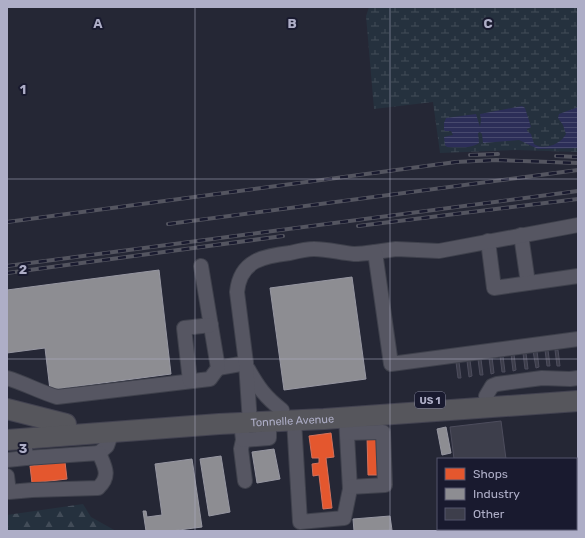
<svg xmlns="http://www.w3.org/2000/svg" width="585" height="538" font-family="Rubik,sans-serif">
<defs>
<pattern id="forest-firs" width="22" height="20" patternUnits="userSpaceOnUse"><rect width="22" height="20" fill="#25313e"/><path d="M5 1l3.5 6h-7zM16 11l3.5 6h-7z" fill="#424c58"/></pattern>
<pattern id="wetland-marsh" width="20" height="14" patternUnits="userSpaceOnUse"><rect width="20" height="14" fill="#25313e"/><path d="M1 5h8M5 5V1M11 12h8M15 12V8" fill="none" stroke="#424c58"/></pattern>
<pattern id="water-rules" width="6" height="5" patternUnits="userSpaceOnUse"><rect width="6" height="5" fill="#2c2e58"/><path d="M0 2.5h6" fill="none" stroke="#484a6e"/></pattern>
</defs>
<rect width="100%" height="100%" fill="#252735"/>
<g fill="url(#forest-firs)">
<path d="M 83,504 L 91,517 L 116,531 L 7,531 L 7,515 Z"/>
<path d="M 576,516 L 578,516 L 578,531 L 423,531 L 452,529 L 576,529 Z"/>
</g>
<path fill="url(#wetland-marsh)" d="M 369,7 L 578,7 L 578,152 L 516,150 L 440,153 L 433,102 L 374,109 L 366,16 Z"/>
<path fill="url(#water-rules)" d="M 522,106 L 525,108 L 531,127 L 527,129 L 527,131 L 531,134 L 534,144 C 544,151 561,144 566,134 L 563,125 L 558,118 L 559,114 L 578,107 L 578,148 L 538,149 L 519,140 L 483,143 L 482,134 L 480,132 L 478,133 L 479,143 C 470,149 458,147 447,147 L 445,145 L 444,137 L 453,135 L 451,131 L 445,131 L 444,130 L 444,123 L 446,118 L 476,114 L 480,127 L 481,120 L 480,114 Z"/>
<g fill="#e4572e" stroke="#d4715c">
<path d="M 331,433 L 334,457 L 326,458 L 332,508 L 323,509 L 319,475 L 313,476 L 312,464 L 319,463 L 319,458 L 312,458 L 309,436 Z"/>
<path d="M 367,436 L 381,436 L 383,475 L 368,475 Z"/>
<path d="M 65,462 L 67,479 L 32,483 L 30,466 Z"/>
</g>
<g fill="#8d8d92" stroke="#9797a2">
<path d="M 159,270 L 171,374 L 50,390 L 45,348 L 7,353 L 7,290 Z"/>
<path d="M 352,277 L 366,379 L 284,390 L 270,288 Z"/>
<path d="M 446,427 L 451,453 L 442,455 L 437,429 Z"/>
<path d="M 274,449 L 280,479 L 257,483 L 252,452 Z"/>
<path d="M 221,456 L 230,512 L 209,516 L 200,459 Z"/>
<path d="M 192,459 L 202,527 L 171,531 L 146,531 L 143,511 L 146,511 L 147,517 L 162,515 L 155,464 Z"/>
<path d="M 390,516 L 392,530 L 354,531 L 353,519 Z"/>
</g>
<g fill="#3d3e4b" stroke="#4d4d5d">
<path d="M 545,350 L 548,350 L 550,366 L 547,366 Z"/>
<path d="M 555,350 L 558,350 L 560,366 L 557,366 Z"/>
<path d="M 533,351 L 537,351 L 539,367 L 536,368 Z"/>
<path d="M 523,353 L 526,353 L 528,369 L 525,369 Z"/>
<path d="M 511,354 L 514,354 L 516,370 L 513,371 Z"/>
<path d="M 500,356 L 503,356 L 505,372 L 502,372 Z"/>
<path d="M 492,357 L 494,373 L 491,374 L 489,358 Z"/>
<path d="M 478,359 L 481,359 L 483,375 L 480,375 Z"/>
<path d="M 470,360 L 472,376 L 469,377 L 467,361 Z"/>
<path d="M 456,362 L 459,362 L 461,378 L 458,378 Z"/>
<path d="M 501,421 L 506,459 L 454,459 L 450,427 Z"/>
</g>
<g fill="none" stroke-linecap="round" stroke-linejoin="round">
<g stroke="#3f414c" stroke-width="16">
<g id="minor">
<path d="M 521,235 L 528,283"/>
<path d="M 488,241 L 494,288 L 578,276"/>
<path d="M 375,252 L 396,249 L 439,251 L 578,225"/>
<path d="M 218,368 L 246,363"/>
<path d="M 248,369 C 258,387 265,397 282,410"/>
<path d="M 7,378 C 24,383 40,392 57,397 L 210,379 L 218,368 L 201,266"/>
<path d="M 190,381 L 184,328 L 211,325"/>
<path d="M 486,396 L 492,386 L 497,384 L 542,378 L 570,379 L 578,378"/>
<path d="M 294,420 L 300,522 L 344,518 L 350,489 L 346,417"/>
<path d="M 241,423 L 243,440 L 241,449 L 245,481"/>
<path d="M 250,423 L 246,363 L 237,292 C 240,260 264,256 290,253 C 298,251 306,249 314,249 C 328,249 341,253 354,254 C 361,254 368,253 375,252 L 391,364 L 578,339"/>
<path d="M 347,433 L 383,432 L 385,485 L 350,487"/>
<path d="M 243,440 L 269,438 L 269,422"/>
<path d="M 99,453 L 107,446 L 112,432"/>
<path d="M 7,460 L 26,458"/>
<path d="M 7,476 L 9,492 L 32,490 L 98,488 C 111,476 105,467 99,453 L 26,458 L 24,439"/>
<path d="M 577,487 L 578,487"/>
</g>
</g>
<g stroke="#424250" stroke-width="22">
<g id="highway">
<path d="M 7,409 L 66,424"/>
<path id="s1" d="M 7,440 L 219,424 L 324,419 L 578,401"/>
</g>
</g>
<use href="#minor" stroke="#565662" stroke-width="14"/>
<use href="#highway" stroke="#56565c" stroke-width="20"/>
<g stroke="#545560" stroke-width="4">
<g id="rail">
<path d="M 470,155 L 498,154"/>
<path d="M 556,156 L 578,157"/>
<path d="M 7,222 L 456,162 L 496,160 L 578,163"/>
<path d="M 168,224 L 578,170"/>
<path d="M 358,226 L 578,199"/>
<path d="M 7,266 L 578,191"/>
<path d="M 7,273 L 283,236"/>
</g>
</g>
<use href="#rail" stroke="#191a2f" stroke-width="2.5" stroke-dasharray="8" stroke-linecap="butt"/>
</g>
<path fill="none" stroke="#aeaec7" stroke-width="1" stroke-opacity="0.55" d="M 195,7 L 195,531M 390,7 L 390,531M 7,179 L 578,179M 7,359 L 578,359"/>
<g text-anchor="middle" stroke-width="4" stroke-linejoin="round" paint-order="stroke">
<rect fill="#191a2f" stroke="#818299" stroke-width="1" x="415" y="392" width="30" height="16" rx="3"/>
<g font-size="10" font-weight="bold" fill="#aeaec7">
<text x="430" y="404">US 1</text>
</g>
<g font-size="11" fill="#aeaec7" stroke="#191a2f">
<text dy="4" stroke="none"><textPath href="#s1" startOffset="286">Tonnelle Avenue</textPath></text>
</g>
</g>
<g font-size="13" text-anchor="middle" font-weight="bold" fill="#aeaec7" stroke="#191a2f" stroke-width="4" stroke-linejoin="round" paint-order="stroke">
<text x="98" y="28">A</text>
<text x="292" y="28">B</text>
<text x="488" y="28">C</text>
<text x="23" y="94">1</text>
<text x="23" y="274">2</text>
<text x="23" y="453">3</text>
</g>
<rect width="585" height="538" fill="none" stroke="#aeaec7" stroke-width="16"/>
<rect x="437" y="458" width="140" height="72" fill="#191a2f" stroke="#55556c"/>
<rect x="445" y="468" width="20" height="12" fill="#e4572e" stroke="#55556c"/>
<text x="473" y="478" font-size="12" fill="#aeaec7">Shops</text>
<rect x="445" y="488" width="20" height="12" fill="#8d8d92" stroke="#55556c"/>
<text x="473" y="498" font-size="12" fill="#aeaec7">Industry</text>
<rect x="445" y="508" width="20" height="12" fill="#3d3e4b" stroke="#55556c"/>
<text x="473" y="518" font-size="12" fill="#aeaec7">Other</text>
</svg>
